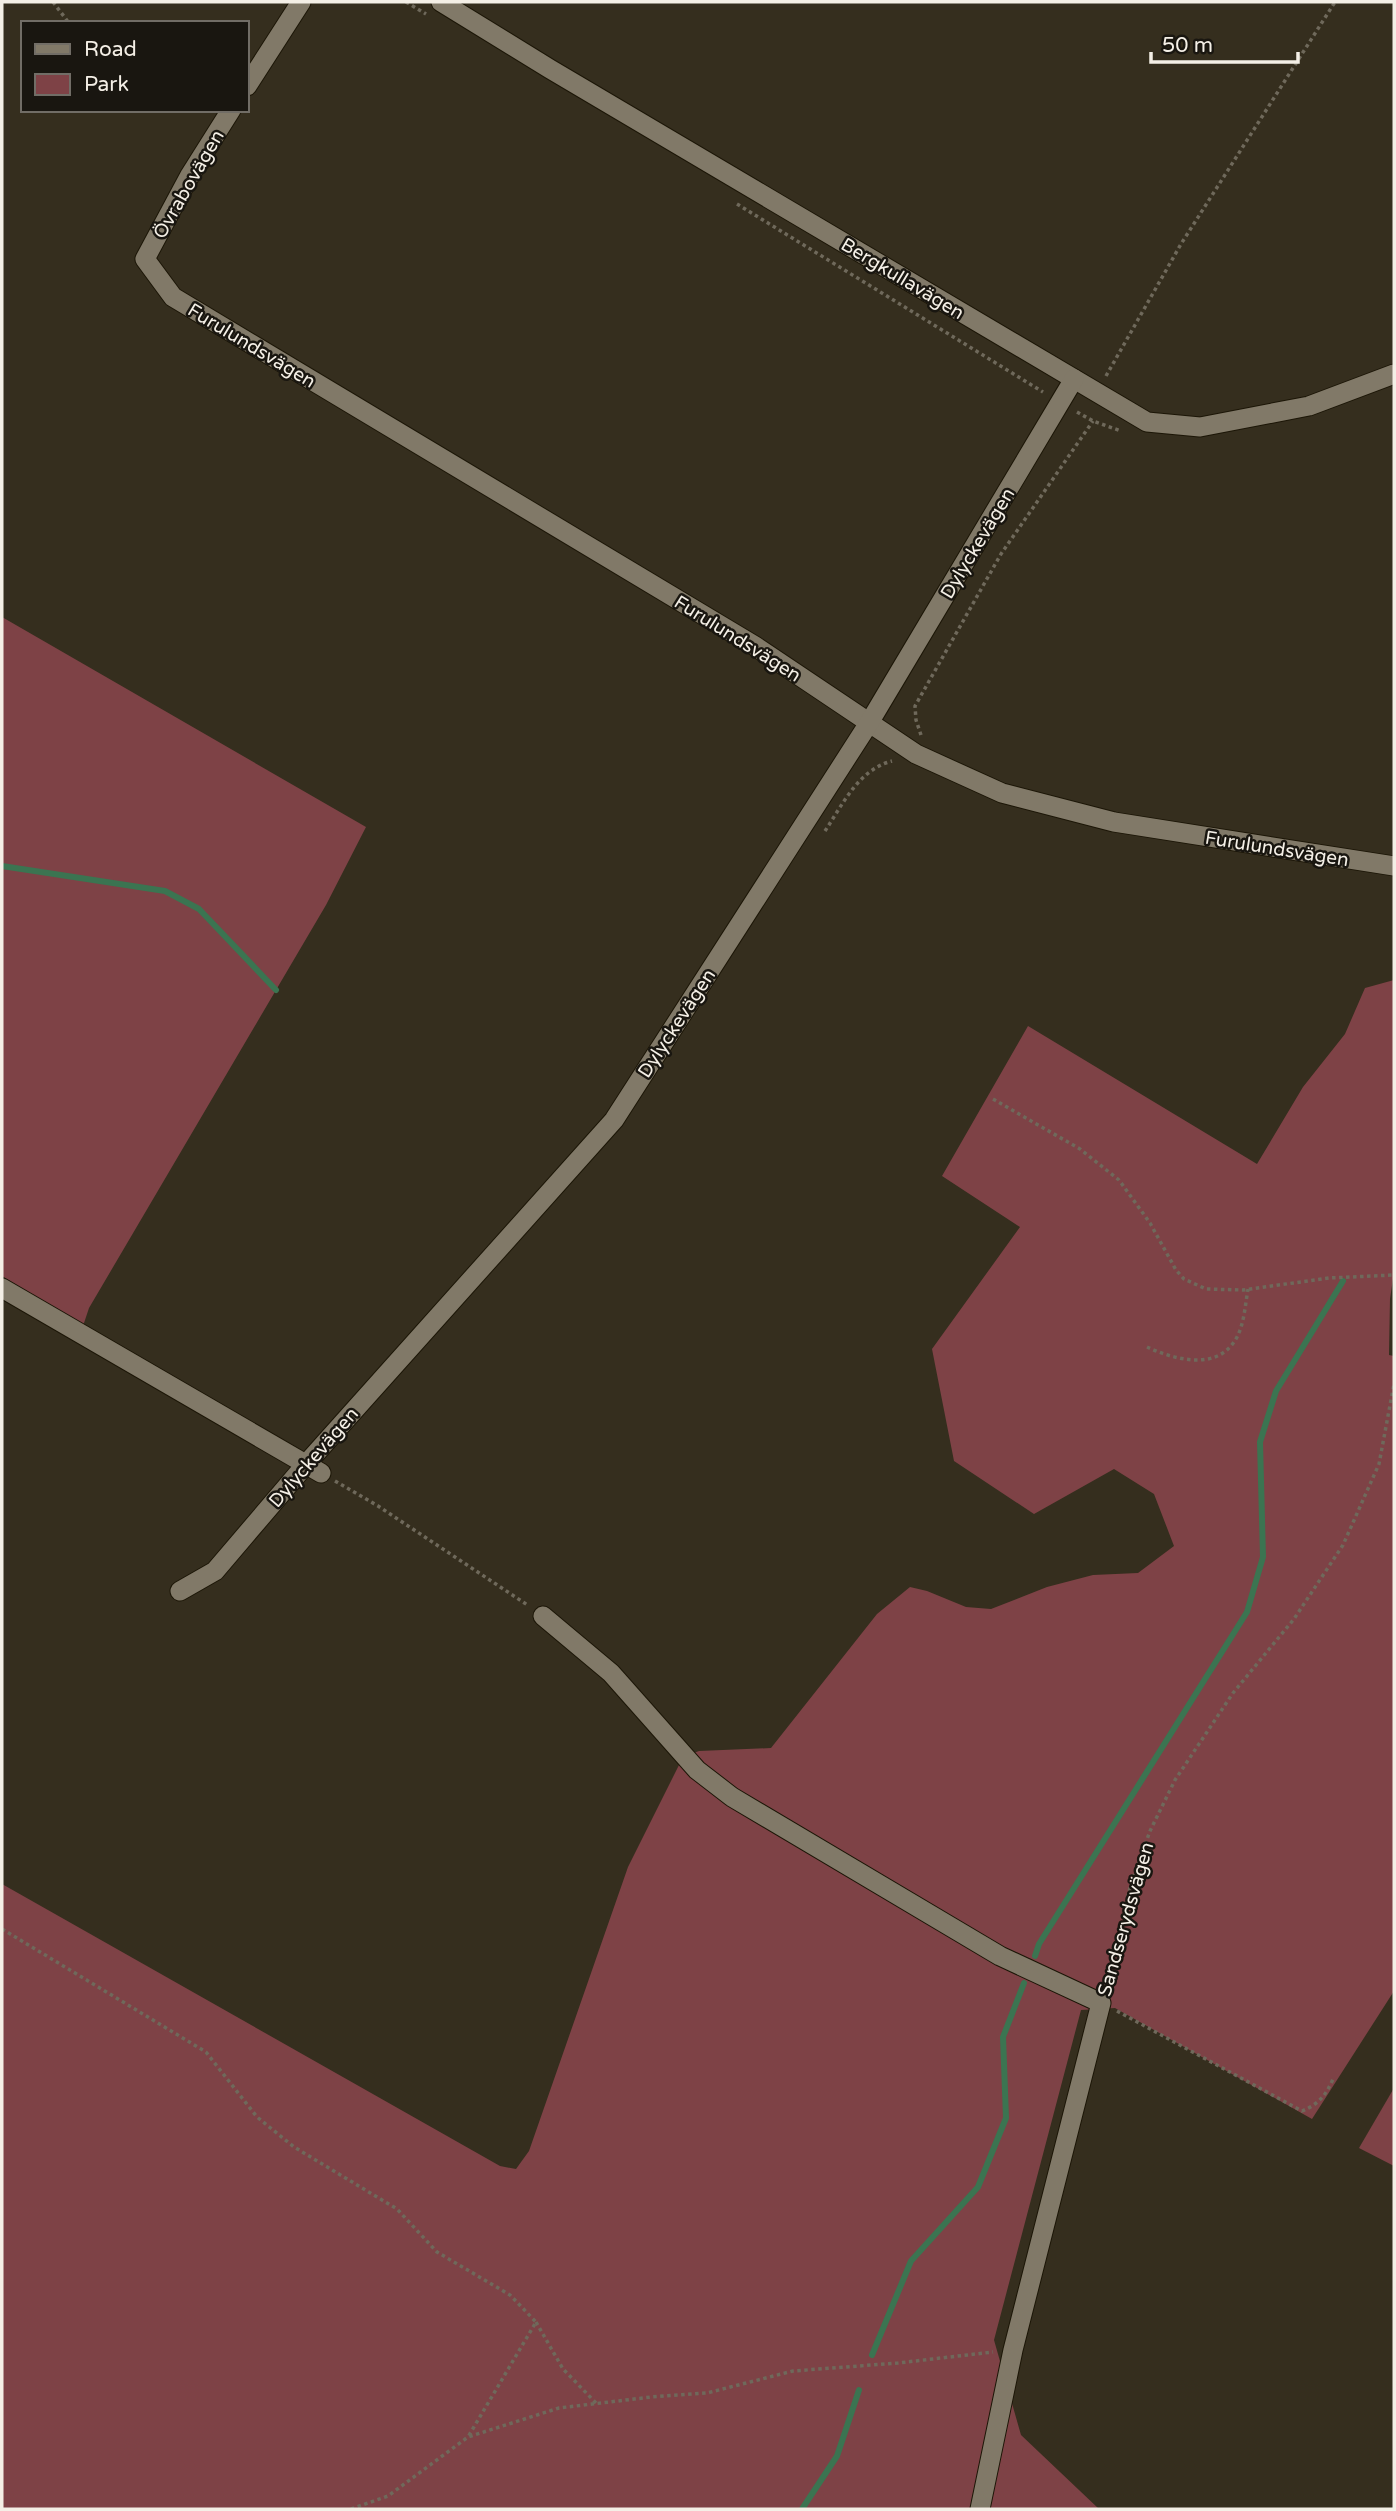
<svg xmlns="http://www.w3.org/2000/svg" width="1396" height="2511" font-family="'Varela Round',sans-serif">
<rect width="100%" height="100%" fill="#352e1e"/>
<g fill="#7e4246">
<path d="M 2,617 L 366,827 L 326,905 L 89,1308 L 83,1326 L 2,1276 Z"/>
<path d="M 1394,980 L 1394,1272 L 1390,1299 L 1389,1355 L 1394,1356 L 1394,1991 L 1312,2119 L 1115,2008 L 1081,2010 L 994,2340 L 1021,2435 L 1099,2509 L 2,2509 L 2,1884 L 500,2166 L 516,2169 L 529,2151 L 628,1867 L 683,1757 L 699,1751 L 771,1748 L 877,1614 L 910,1587 L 927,1591 L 966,1607 L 991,1609 L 1047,1587 L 1093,1575 L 1138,1573 L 1174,1546 L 1154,1494 L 1114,1469 L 1034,1514 L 954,1461 L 932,1349 L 1020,1227 L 942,1176 L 1028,1026 L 1257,1164 L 1303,1087 L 1345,1034 L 1365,988 Z"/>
<path d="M 1394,2088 L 1394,2166 L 1359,2148 Z"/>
</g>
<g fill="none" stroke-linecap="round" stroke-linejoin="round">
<g stroke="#3b7451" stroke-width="6">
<path d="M 2,866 L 165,891 L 199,909 L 276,990"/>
<path d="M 1035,1956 L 1039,1944 L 1247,1612 L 1263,1557 L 1260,1442 L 1276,1391 L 1343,1281"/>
<path d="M 872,2355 L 911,2261 L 978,2187 L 1006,2118 L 1003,2037 L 1024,1983"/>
<path d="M 802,2509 L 837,2456 L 859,2390"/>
</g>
<g stroke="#1c1607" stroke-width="21">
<g id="street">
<path d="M 441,2 L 550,69 L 1147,422 L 1200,427 L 1309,406 L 1394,374"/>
<path d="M 247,86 L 301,2"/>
<path d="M 231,110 L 190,175 L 145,259 L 173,297 L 755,646 L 916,754 L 1002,793 L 1114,822 L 1394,866"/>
<path d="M 2,1288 L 321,1473"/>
<path d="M 180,1591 L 215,1571 L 307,1463 L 614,1120 L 869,723 L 1074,379"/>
<path d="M 543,1616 L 611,1673 L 697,1770 L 732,1797 L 1000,1956 L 1101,2003 L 1013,2350 L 980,2509"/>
</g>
</g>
<g stroke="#6f695b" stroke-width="3.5" stroke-dasharray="3.5 3.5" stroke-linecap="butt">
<path d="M 53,2 L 69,23"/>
<path d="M 406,2 L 426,14"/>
<path d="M 737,204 L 1043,392"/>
<path d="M 1106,376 L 1181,244 L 1335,2"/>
<path d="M 1077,412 L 1093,421 L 1121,431"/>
<path d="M 921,735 L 916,720 L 915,706 L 1001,554 L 1093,421"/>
<path d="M 825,831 C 843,804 858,770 892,761"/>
<path d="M 993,1099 L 1080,1149 L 1119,1180 L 1150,1223 L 1176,1270 L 1184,1279 L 1206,1289 L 1243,1290 L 1329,1278 L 1394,1275"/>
<path d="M 1147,1347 C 1173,1359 1214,1371 1234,1342 C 1244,1328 1245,1306 1248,1289"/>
<path d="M 335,1481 L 378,1506 L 529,1606"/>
<path d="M 2,1929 L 206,2052 L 257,2117 L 294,2147 L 397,2209 L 437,2252 L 510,2295 L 536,2322 L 468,2437"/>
<path d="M 1106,1986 L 1131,1884 L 1150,1831 L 1175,1780 L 1233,1693 L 1294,1619 L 1343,1545 L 1379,1464 L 1394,1384"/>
<path d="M 1117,2011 L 1302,2111 C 1319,2104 1326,2095 1333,2079"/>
<path d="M 536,2322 L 563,2369 L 597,2404"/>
<path d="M 351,2509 L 388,2496 L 468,2437 L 559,2408 L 651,2397 L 707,2393 L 793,2371 L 898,2363 L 993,2352"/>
</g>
<use href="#street" stroke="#817968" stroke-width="19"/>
</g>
<g text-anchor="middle" stroke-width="5" stroke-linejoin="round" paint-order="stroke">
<g font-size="19" fill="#f4efe6" stroke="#191610">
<text transform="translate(188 184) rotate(-60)" y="7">Övrabovägen</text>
<text transform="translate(903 278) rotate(31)" y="7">Bergkullavägen</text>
<text transform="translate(252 345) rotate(31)" y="7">Furulundsvägen</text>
<text transform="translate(977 543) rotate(-59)" y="7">Dylyckevägen</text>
<text transform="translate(738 638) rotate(32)" y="7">Furulundsvägen</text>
<text transform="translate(1277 848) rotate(9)" y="7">Furulundsvägen</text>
<text transform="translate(676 1023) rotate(-57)" y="7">Dylyckevägen</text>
<text transform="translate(313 1457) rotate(-49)" y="7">Dylyckevägen</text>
<text transform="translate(1125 1919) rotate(-74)" y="7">Sandserydsvägen</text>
</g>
</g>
<rect width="1396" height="2511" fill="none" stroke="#f4efe6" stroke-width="7"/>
<rect x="21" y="21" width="228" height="91" fill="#191610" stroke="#716d66" stroke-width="2"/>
<rect x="35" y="44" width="35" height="10" fill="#817968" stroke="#716d66" stroke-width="2"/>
<text x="84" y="56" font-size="21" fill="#f4efe6">Road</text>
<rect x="35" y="74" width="35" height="21" fill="#7e4246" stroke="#716d66" stroke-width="2"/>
<text x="84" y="91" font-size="21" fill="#f4efe6">Park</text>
<path d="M1151 52v10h147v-10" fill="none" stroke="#f4efe6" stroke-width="3.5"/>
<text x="1162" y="52" font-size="21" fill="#f4efe6" stroke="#191610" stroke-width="5" paint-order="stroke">50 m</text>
</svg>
